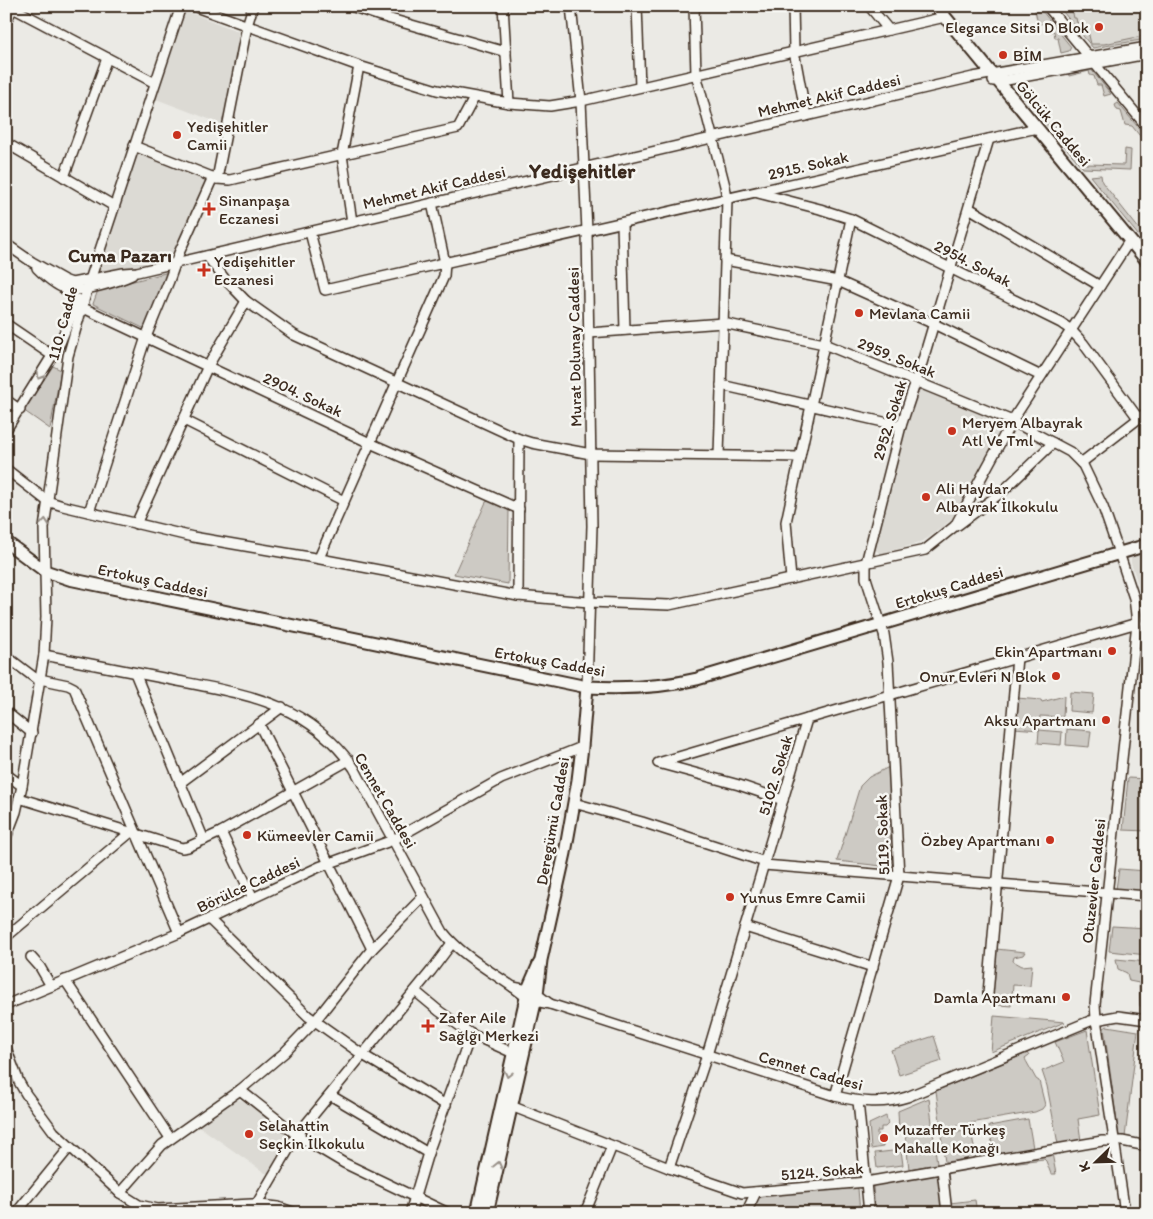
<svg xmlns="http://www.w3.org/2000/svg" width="1153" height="1219" font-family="Itim,sans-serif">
<rect width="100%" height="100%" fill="#ebeae5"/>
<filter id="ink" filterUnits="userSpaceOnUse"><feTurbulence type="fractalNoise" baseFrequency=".02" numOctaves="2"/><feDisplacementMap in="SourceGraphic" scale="10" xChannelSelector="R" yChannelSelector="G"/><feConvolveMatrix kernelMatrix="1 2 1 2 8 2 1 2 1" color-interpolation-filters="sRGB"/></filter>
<g filter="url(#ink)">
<g fill="#dcdad4">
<path d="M 1058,6 L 1147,6 L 1147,39 L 1093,48 Z"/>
<path d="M 186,11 L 240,32 L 222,124 L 156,99 Z"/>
<path d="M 137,150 L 207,178 L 170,260 L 135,269 L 95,275 Z"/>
<path d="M 919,389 L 1004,424 L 951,520 L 928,538 L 916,544 L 880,554 L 875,549 L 902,439 Z"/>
<path d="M 1147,553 L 1147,585 L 1139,587 L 1131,563 L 1131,558 Z"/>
<path d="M 236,1100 L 241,1100 L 256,1108 L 286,1132 L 289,1137 L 268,1173 L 265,1173 L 200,1127 L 200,1125 Z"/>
</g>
<g fill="#cdcac4" stroke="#847a71">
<path d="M 1034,6 L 1038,6 L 1071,47 L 1069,51 L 1061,53 L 1058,38 L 1055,38 L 1054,31 L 1050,32 L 1049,23 L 1038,24 Z"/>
<path d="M 1058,6 L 1064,6 L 1065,11 L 1072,9 L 1074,18 L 1076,18 L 1077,23 L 1082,22 L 1084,31 L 1088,31 L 1091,44 L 1104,44 L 1147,35 L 1147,39 L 1093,48 Z"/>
<path d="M 1090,68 L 1111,94 L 1104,96 L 1101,85 L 1097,85 L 1094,76 L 1090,75 L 1089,71 L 1069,76 L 1068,72 Z"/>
<path d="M 1029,90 L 1031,99 L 1036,99 L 1038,106 L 1043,112 L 1047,111 L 1049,117 L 1043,119 L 1022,94 Z"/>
<path d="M 1118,103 L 1147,138 L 1147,145 L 1132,126 L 1125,125 L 1121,111 L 1117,110 L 1115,105 Z"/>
<path d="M 1053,123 L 1086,164 L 1124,165 L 1125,149 L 1131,150 L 1130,170 L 1083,168 L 1046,124 Z"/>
<path d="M 1101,175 L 1102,182 L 1147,239 L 1147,246 L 1090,176 Z"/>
<path d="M 169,272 L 145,329 L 93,304 L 98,290 Z"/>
<path d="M 53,366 L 61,370 L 50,429 L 23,410 Z"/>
<path d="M 491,500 L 509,508 L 508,584 L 454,574 L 486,502 Z"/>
<path d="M 1070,692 L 1094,694 L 1092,713 L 1069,711 Z"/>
<path d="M 1064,696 L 1063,717 L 1040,716 L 1039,730 L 1062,732 L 1061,745 L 1038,743 L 1039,730 L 1014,728 L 1017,698 L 1041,700 L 1042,702 Z"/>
<path d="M 1067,729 L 1091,731 L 1089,747 L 1066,745 Z"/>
<path d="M 889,767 L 891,867 L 837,861 L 860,786 L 869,777 Z"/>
<path d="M 1128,778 L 1147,779 L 1147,831 L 1123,830 Z"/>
<path d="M 1119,869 L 1147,871 L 1147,892 L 1116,889 Z"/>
<path d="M 1112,926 L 1147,928 L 1147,955 L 1109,951 Z"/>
<path d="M 996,949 L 1025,952 L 1023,955 L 1014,957 L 1013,961 L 1022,966 L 1032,965 L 1030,986 L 1013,985 L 1011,1006 L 999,1005 L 992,994 Z"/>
<path d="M 1116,959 L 1147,962 L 1147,1007 L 1140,1006 L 1139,983 L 1129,981 L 1127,973 L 1118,969 Z"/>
<path d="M 994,1016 L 1065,1022 L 991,1052 Z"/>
<path d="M 1107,1026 L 1138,1031 L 1125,1137 L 1119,1137 L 1104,1028 Z"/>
<path d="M 1087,1030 L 1100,1115 L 1078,1119 L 1081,1141 L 1058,1144 L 1047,1086 L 1042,1071 L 1064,1062 L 1055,1042 Z"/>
<path d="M 934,1036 L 942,1061 L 899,1075 L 891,1050 Z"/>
<path d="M 1027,1053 L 1029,1056 L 1025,1059 L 1036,1079 L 1039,1081 L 1045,1105 L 1042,1109 L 1035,1112 L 941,1128 L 936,1091 Z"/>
<path d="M 929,1098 L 937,1164 L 909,1169 L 905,1133 L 899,1132 L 898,1111 Z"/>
<path d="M 886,1116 L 888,1124 L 885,1127 L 881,1127 L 881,1131 L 877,1131 L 877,1141 L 878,1141 L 879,1145 L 883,1145 L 883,1147 L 871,1149 L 869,1124 Z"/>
<path d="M 1028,1119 L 1033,1148 L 994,1155 L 989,1126 Z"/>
<path d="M 971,1130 L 976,1158 L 945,1162 L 941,1135 Z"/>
<path d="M 901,1150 L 903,1165 L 877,1168 L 875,1153 Z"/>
<path d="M 1052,1153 L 1056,1174 L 1051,1174 L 1046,1161 L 1044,1159 L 1011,1163 L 1007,1160 Z"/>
<path d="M 938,1173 L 944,1213 L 875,1213 L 873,1187 L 875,1184 Z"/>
<path d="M 855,1186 L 858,1189 L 860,1213 L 751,1213 L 759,1195 Z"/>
<path d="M 975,1200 L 977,1213 L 951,1213 L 950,1203 Z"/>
</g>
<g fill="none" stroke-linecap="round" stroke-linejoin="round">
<g stroke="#3b2a1e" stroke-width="12">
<g id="minor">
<path d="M 9,6 L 155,83"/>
<path d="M 193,6 L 359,66 L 437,90 L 509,103 L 550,106 L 581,101 L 945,17"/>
<path d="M 351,6 L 380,16 L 506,52"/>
<path d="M 503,6 L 509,103"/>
<path d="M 571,6 L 581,101 L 587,231 L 592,526 L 587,687"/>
<path d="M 637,6 L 640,87"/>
<path d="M 694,6 L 696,74 L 725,186 L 727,199 L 719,455"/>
<path d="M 793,6 L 794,51 L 806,116"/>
<path d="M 869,6 L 889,30"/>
<path d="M 1047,6 L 1147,127"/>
<path d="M 6,21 L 13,8"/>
<path d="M 993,81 L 1007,80 L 1147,54"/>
<path d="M 6,143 L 114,206"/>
<path d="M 134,146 L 217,179 L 230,180 L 458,128 L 474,98"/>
<path d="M 64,177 L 107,58"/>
<path d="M 217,179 L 247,26 L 253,6"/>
<path d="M 758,193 L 820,209 L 851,219 L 1061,323 L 1071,330 L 1083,343 L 1138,418"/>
<path d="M 969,208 L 1100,286"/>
<path d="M 352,222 L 342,155 L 359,66"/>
<path d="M 622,223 L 625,330"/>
<path d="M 310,232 L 325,290 L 1037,128"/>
<path d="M 6,244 L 32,262 L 64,280 L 72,283 L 123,273 L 137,272 L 973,77 L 1147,47"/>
<path d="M 207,256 L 224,278 L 246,301 L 294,335 L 519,439 L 532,443 L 591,454 L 800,457"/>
<path d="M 725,260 L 838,281 L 934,324 L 1041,376"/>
<path d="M 37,268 C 45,276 58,288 70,290 C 84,292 119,281 132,275"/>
<path d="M 61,286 L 70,294 L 75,304 L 370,443 L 519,509"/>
<path d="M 6,324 L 53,356"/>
<path d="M 589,333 L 723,323 L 824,344 L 1010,420 L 1070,452 L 1083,465 L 1103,507 L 1119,553 L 1134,598 L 1137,623 L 1095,1004 L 1096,1019 L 1125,1213"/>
<path d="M 721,385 L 901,426"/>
<path d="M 6,400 L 20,410"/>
<path d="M 184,420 L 344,501"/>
<path d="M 6,430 L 60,343 L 78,299"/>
<path d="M 1081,463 L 1147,412"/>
<path d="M 6,469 L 47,501 L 63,506 L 193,537 L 315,558 L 518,596 L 589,602 L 669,605 L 925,550 L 955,526 L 1012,421 L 1130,240"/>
<path d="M 89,512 L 146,337 L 169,281 L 179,253 L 213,177"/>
<path d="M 136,524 L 208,366 L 246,301"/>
<path d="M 958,525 L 1002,492 L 1053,443"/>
<path d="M 319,558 L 444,276 L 445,263 L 432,203"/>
<path d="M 791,579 L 786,522 L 851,219"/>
<path d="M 518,596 L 519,439"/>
<path d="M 44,655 C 85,663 127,671 168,679 C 243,694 306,700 354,768 L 443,932 C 461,955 489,970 513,987"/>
<path d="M 6,656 L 35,678 L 68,685 L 74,688 L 179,933"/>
<path d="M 135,673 L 204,840"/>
<path d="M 6,712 L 32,733"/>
<path d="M 259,724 L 372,949"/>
<path d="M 6,774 L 22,786"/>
<path d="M 180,783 L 282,707"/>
<path d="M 19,798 L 182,848 L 188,847 L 221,832 L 349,760"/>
<path d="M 783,800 L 739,785 L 658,763 L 807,719"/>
<path d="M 574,803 L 642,822 L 765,862"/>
<path d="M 221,832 L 253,898"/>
<path d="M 6,838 L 16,812 L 22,786 L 44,655 L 46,617 L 44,528 L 68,356 L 90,280 L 181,6"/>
<path d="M 764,865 L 1147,896"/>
<path d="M 209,919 L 308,1016 L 363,1055 L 446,1105"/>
<path d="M 745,927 L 873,967"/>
<path d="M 6,937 L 131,832"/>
<path d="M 31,957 L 40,967 L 51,986"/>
<path d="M 65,980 L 170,1138"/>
<path d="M 513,987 L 533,991 L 550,1004 L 530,1000 Z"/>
<path d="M 415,991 L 439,1011 L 471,1034 L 513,1053"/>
<path d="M 988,994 L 1017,657"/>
<path d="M 550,1004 L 835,1096 C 860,1102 882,1105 907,1097 L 1090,1021 L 1118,1016 L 1147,1020"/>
<path d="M 6,1005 L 179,933 L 319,867 L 393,840 L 501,779 L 582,747"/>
<path d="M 6,1048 L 19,1082 L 26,1094 L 54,1132 L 120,1193 L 139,1205 L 158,1209 L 252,1204 L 278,1207 L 295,1213"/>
<path d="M 240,1090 L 297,1135 L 344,1163 L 448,1213"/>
<path d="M 330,1095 L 428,1153"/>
<path d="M 835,1096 L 899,876 L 888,662 L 884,634 L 866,578 L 866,563 L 901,426 L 922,363 L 989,139"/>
<path d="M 858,1101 L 869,1213"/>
<path d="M 511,1106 L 669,1168 L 742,1193 L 866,1182 L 1102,1141 L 1122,1141 L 1147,1146"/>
<path d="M 669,1168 L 707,1055 L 807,719 L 1137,623"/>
<path d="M 942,1169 L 947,1213"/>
<path d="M 120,1193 L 162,1145 L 240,1090 L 284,1053 L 315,1021 L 372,949 L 423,897"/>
<path d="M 256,1205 L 297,1135 L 431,971 L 452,943"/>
<path d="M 16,1213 L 69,1148"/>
<path d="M 410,1213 L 428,1153 L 471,1034"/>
<path d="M 585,1213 L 612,1146"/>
<path d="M 746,1213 L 756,1192"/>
</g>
</g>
<g stroke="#3b2a1e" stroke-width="15">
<g id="major">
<path d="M 936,6 L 1147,261"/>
<path d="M 6,542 L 45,571 L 69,579 L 587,687 C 625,689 660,688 697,679 L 1147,545"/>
<path d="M 477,1213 L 528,989 L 539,964"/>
<path d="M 487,1213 L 537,994 L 541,960 L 565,853 L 578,780 L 582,747 L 587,687"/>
</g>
</g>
<use href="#minor" stroke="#f6f6f2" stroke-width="9"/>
<use href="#major" stroke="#f6f6f2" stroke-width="11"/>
</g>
<defs><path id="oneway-chevron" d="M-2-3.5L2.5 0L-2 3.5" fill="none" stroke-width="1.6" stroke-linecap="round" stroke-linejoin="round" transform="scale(1.25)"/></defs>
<g stroke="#989088">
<use href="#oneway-chevron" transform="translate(40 376) rotate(122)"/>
<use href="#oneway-chevron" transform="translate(45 522) rotate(-85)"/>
<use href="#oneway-chevron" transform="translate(508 1074) rotate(103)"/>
<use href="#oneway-chevron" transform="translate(498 1165) rotate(-77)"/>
</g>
</g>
<g fill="#c8321e" stroke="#f6f6f2" stroke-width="2">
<circle cx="1099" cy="27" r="5"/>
<circle cx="1003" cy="55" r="5"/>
<circle cx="177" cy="135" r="5"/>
<path d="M206.5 201.5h5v5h5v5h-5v5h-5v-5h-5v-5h5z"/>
<path d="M201.5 262.5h5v5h5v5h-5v5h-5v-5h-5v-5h5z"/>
<circle cx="859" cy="313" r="5"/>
<circle cx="952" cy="431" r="5"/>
<circle cx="926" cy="497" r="5"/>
<circle cx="1112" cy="651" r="5"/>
<circle cx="1056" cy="676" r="5"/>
<circle cx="1106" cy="720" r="5"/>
<circle cx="247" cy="835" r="5"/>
<circle cx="1050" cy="840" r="5"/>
<circle cx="730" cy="897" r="5"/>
<circle cx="1066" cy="997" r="5"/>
<path d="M425.5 1018.5h5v5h5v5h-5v5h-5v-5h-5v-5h5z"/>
<circle cx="249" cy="1134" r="5"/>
<circle cx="884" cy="1138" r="5"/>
</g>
<g text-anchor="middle" stroke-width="5" stroke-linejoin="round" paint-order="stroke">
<g font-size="16" fill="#3b2a1e" stroke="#f6f6f2" text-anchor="start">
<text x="1089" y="33" text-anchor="end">Elegance Sitsi D Blok</text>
<text x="1013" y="61">BİM</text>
<text x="187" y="132">Yedişehitler<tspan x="187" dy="18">Camii</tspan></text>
<text x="219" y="206">Sinanpaşa<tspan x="219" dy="18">Eczanesi</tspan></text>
<text x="214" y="267">Yedişehitler<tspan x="214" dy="18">Eczanesi</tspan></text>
<text x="869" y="319">Mevlana Camii</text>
<text x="962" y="428">Meryem Albayrak<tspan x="962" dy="18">Atl Ve Tml</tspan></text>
<text x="936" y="494">Ali Haydar<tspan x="936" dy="18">Albayrak İlkokulu</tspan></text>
<text x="1102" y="657" text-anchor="end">Ekin Apartmanı</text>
<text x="1046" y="682" text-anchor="end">Onur Evleri N Blok</text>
<text x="1096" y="726" text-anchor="end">Aksu Apartmanı</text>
<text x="257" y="841">Kümeevler Camii</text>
<text x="1040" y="846" text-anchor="end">Özbey Apartmanı</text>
<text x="740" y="903">Yunus Emre Camii</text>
<text x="1056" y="1003" text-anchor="end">Damla Apartmanı</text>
<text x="439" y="1023">Zafer Aile<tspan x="439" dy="18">Sağlğı Merkezi</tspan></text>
<text x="259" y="1131">Selahattin<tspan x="259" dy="18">Seçkin İlkokulu</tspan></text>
<text x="894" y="1135">Muzaffer Türkeş<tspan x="894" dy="18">Mahalle Konağı</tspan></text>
</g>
<g font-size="16" fill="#3b2a1e" stroke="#f6f6f2">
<text transform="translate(829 95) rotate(-13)" y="6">Mehmet Akif Caddesi</text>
<text transform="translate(1054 123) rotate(50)" y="6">Gölcük Caddesi</text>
<text transform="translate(808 165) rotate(-13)" y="6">2915. Sokak</text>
<text transform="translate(434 187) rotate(-13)" y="6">Mehmet Akif Caddesi</text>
<text transform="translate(973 263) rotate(27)" y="6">2954. Sokak</text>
<text transform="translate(62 323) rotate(-75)" y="6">110. Cadde</text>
<text transform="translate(574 347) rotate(-91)" y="6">Murat Dolunay Caddesi</text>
<text transform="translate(897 357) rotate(22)" y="6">2959. Sokak</text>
<text transform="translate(303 394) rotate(25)" y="6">2904. Sokak</text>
<text transform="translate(889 420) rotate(-73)" y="6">2952. Sokak</text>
<text transform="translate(153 580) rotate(12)" y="6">Ertokuş Caddesi</text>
<text transform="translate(949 587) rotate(-17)" y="6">Ertokuş Caddesi</text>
<text transform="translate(550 661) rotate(10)" y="6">Ertokuş Caddesi</text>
<text transform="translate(775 775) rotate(-73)" y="6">5102. Sokak</text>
<text transform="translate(386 800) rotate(60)" y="6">Cennet Caddesi</text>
<text transform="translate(552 821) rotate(-80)" y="6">Deregümü Caddesi</text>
<text transform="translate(882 835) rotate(-92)" y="6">5119. Sokak</text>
<text transform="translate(1093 881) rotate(-84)" y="6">Otuzevler Caddesi</text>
<text transform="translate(248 884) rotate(-25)" y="6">Börülce Caddesi</text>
<text transform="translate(811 1070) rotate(16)" y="6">Cennet Caddesi</text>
<text transform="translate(822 1171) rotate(-5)" y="6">5124. Sokak</text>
</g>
<g font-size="19" font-weight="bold" fill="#3b2a1e" stroke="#f6f6f2">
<text x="120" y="262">Cuma Pazarı</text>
</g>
<g font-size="21" font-weight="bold" fill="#3b2a1e" stroke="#f6f6f2">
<text x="582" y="178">Yedişehitler</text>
</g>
</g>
<rect width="1153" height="1219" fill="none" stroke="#f6f6f2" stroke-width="25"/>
<rect x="12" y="12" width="1128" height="1194" fill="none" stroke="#3b2a1e" stroke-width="2" filter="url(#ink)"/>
<g transform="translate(1096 1162) rotate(247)" stroke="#f6f6f2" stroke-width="4" paint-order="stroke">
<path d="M0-4L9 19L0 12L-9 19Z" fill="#3b2a1e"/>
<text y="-8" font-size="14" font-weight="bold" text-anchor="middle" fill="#3b2a1e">K</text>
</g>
</svg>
